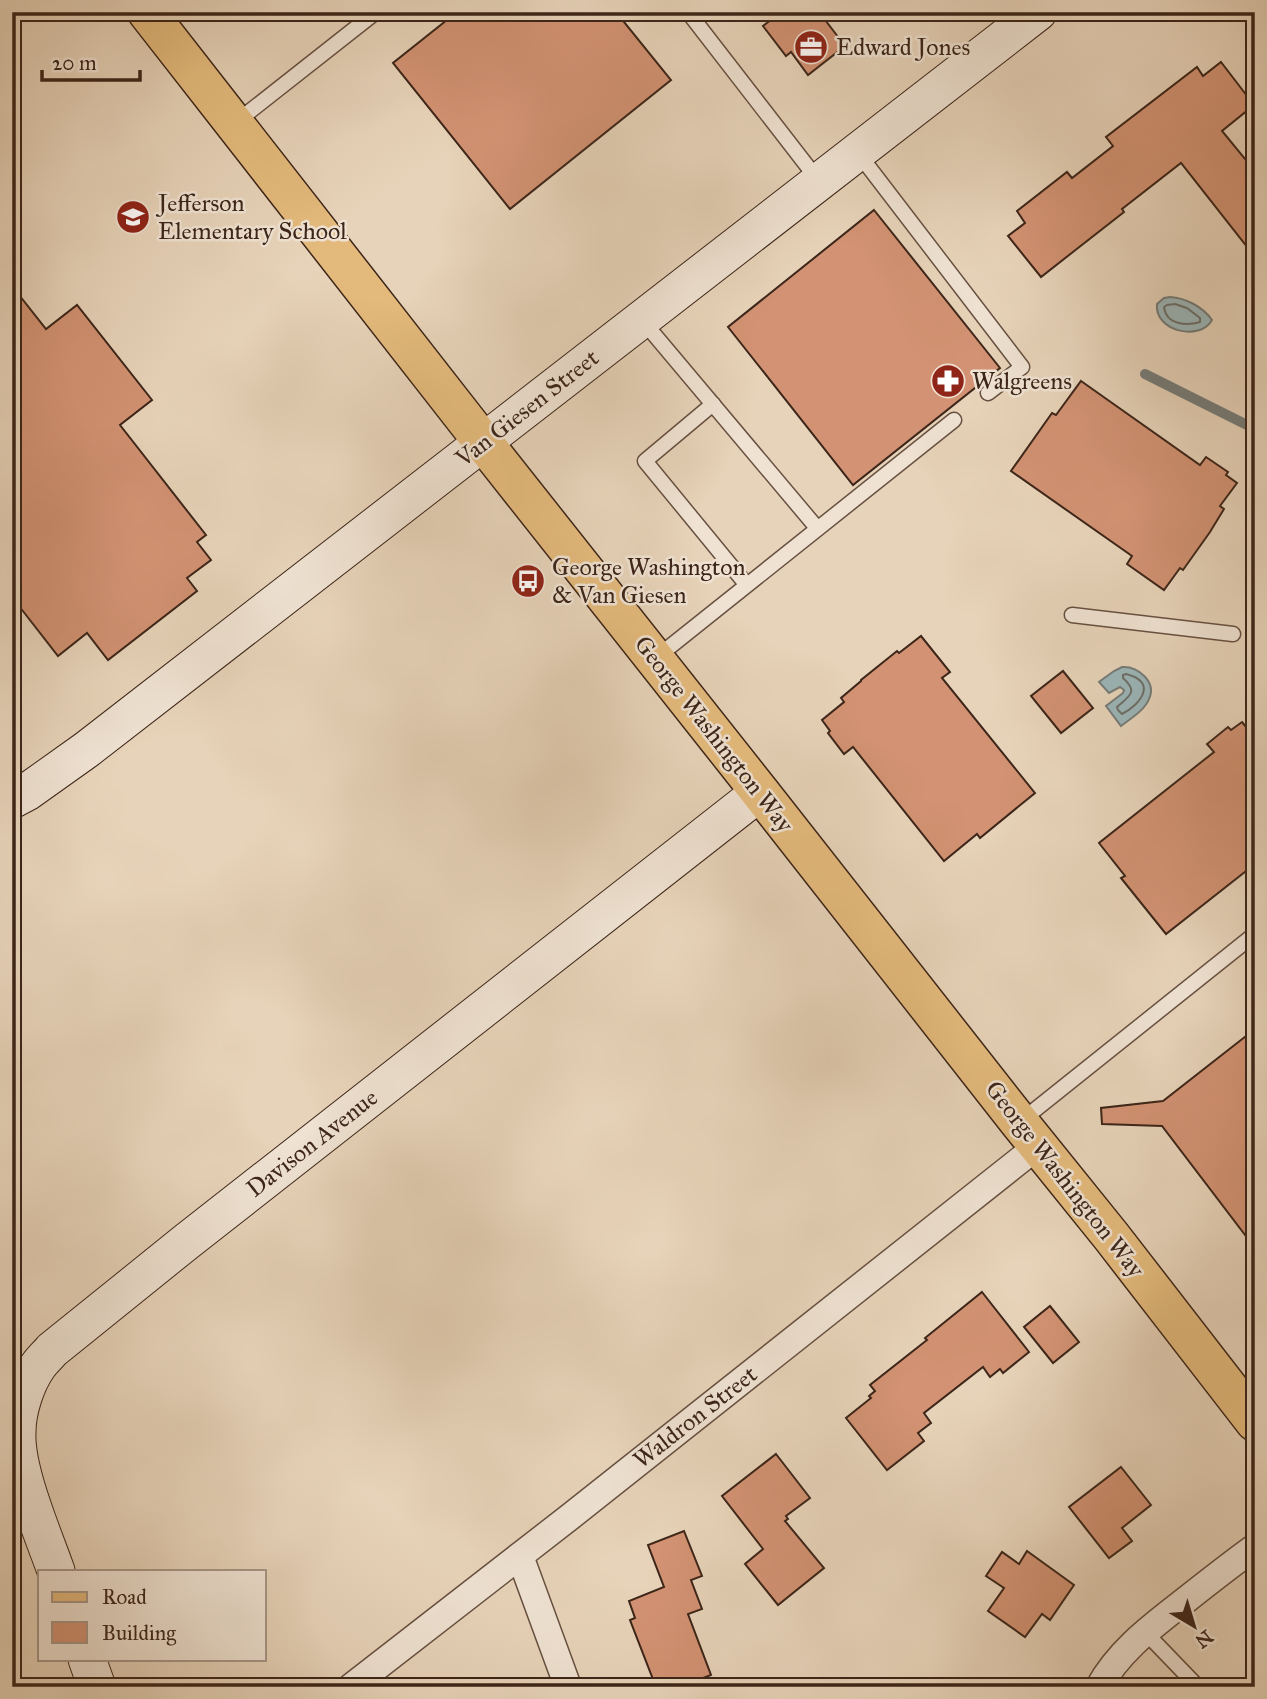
<svg xmlns="http://www.w3.org/2000/svg" width="1267" height="1699" font-family="'IM FELL Great Primer',serif">
<rect width="100%" height="100%" fill="#e7d3b9"/>
<filter id="stains"><feTurbulence type="fractalNoise" baseFrequency=".00286" numOctaves="4"/><feColorMatrix values="0 0 0 0 .2 0 0 0 0 .09 0 0 0 0 .02 0 0 0 .5 -.17"/></filter>
<radialGradient id="worn" r=".72"><stop offset=".6" stop-color="#630" stop-opacity="0"/><stop offset="1" stop-color="#630" stop-opacity=".3"/></radialGradient>
<g fill="#9bb6b9" stroke="#757c79" stroke-width="2">
<path d="M 1170,297 C 1186,298 1203,307 1212,320 C 1200,342 1154,331 1157,304 L 1164,298 Z"/>
<path d="M 1122,667 C 1138,666 1157,682 1149,699 C 1145,710 1130,719 1121,726 L 1106,706 L 1123,693 L 1124,690 L 1120,687 L 1109,693 L 1099,682 L 1114,671 Z"/>
</g>
<g fill="none" stroke-linecap="round" stroke-linejoin="round">
<g stroke="#6c6e69" stroke-width="2">
<path d="M 1175,304 L 1187,308 L 1200,318 L 1200,322 C 1187,326 1166,325 1164,307 L 1167,305 Z"/>
<path d="M 1126,674 C 1158,682 1141,704 1122,714 L 1118,710 L 1117,707 C 1129,696 1139,692 1123,678 L 1123,675 Z"/>
</g>
<path stroke="#757c79" stroke-width="10" d="M 1145,374 L 1255,429"/>
</g>
<g fill="#d29273" stroke="#3c2519" stroke-width="2">
<path d="M 457,12 L 616,12 L 671,80 L 510,209 L 393,63 Z"/>
<path d="M 781,12 L 819,12 L 845,46 L 808,75 L 791,52 L 786,56 L 763,26 Z"/>
<path d="M 1221,62 L 1254,105 L 1222,131 L 1255,171 L 1255,257 L 1181,163 L 1122,209 L 1124,212 L 1041,277 L 1008,236 L 1025,223 L 1017,211 L 1067,172 L 1072,178 L 1113,146 L 1106,137 L 1197,67 L 1203,76 Z"/>
<path d="M 874,210 L 1000,368 L 853,485 L 728,327 Z"/>
<path d="M 12,286 L 46,329 L 77,305 L 152,400 L 120,425 L 206,535 L 197,542 L 211,560 L 187,578 L 197,591 L 108,660 L 87,633 L 58,656 L 12,597 Z"/>
<path d="M 1081,381 L 1200,465 L 1206,457 L 1228,472 L 1226,475 L 1237,483 L 1220,506 L 1224,509 L 1210,532 L 1183,570 L 1180,568 L 1164,590 L 1127,564 L 1132,556 L 1011,471 L 1052,413 L 1056,415 Z"/>
<path d="M 921,636 L 950,672 L 942,678 L 1035,793 L 980,838 L 977,834 L 944,861 L 853,747 L 844,754 L 828,733 L 830,731 L 822,720 L 844,702 L 841,698 L 861,681 L 861,680 L 897,651 L 899,653 Z"/>
<path d="M 1063,671 L 1093,708 L 1061,733 L 1031,696 Z"/>
<path d="M 1242,722 L 1255,738 L 1255,864 L 1166,934 L 1121,878 L 1125,876 L 1099,843 L 1214,752 L 1207,744 L 1228,727 L 1231,730 Z"/>
<path d="M 1255,1029 L 1255,1248 L 1162,1126 L 1102,1124 L 1101,1108 L 1163,1101 Z"/>
<path d="M 982,1292 L 1029,1352 L 1003,1373 L 1000,1369 L 990,1377 L 983,1367 L 924,1413 L 931,1423 L 918,1433 L 924,1441 L 887,1470 L 846,1418 L 871,1398 L 869,1396 L 875,1391 L 870,1385 L 927,1340 L 925,1338 Z"/>
<path d="M 1050,1306 L 1079,1342 L 1053,1363 L 1024,1327 Z"/>
<path d="M 776,1454 L 810,1498 L 786,1516 L 788,1519 L 785,1521 L 824,1568 L 778,1605 L 745,1564 L 763,1549 L 722,1496 Z"/>
<path d="M 1121,1467 L 1151,1505 L 1122,1528 L 1132,1541 L 1109,1558 L 1069,1507 Z"/>
<path d="M 684,1531 L 702,1576 L 691,1580 L 702,1609 L 688,1614 L 711,1675 L 680,1687 L 656,1687 L 630,1620 L 635,1618 L 629,1601 L 664,1587 L 648,1545 Z"/>
<path d="M 1027,1551 L 1074,1585 L 1050,1620 L 1042,1614 L 1025,1637 L 988,1611 L 1004,1588 L 986,1576 L 1002,1552 L 1019,1564 Z"/>
</g>
<g fill="none" stroke-linecap="round" stroke-linejoin="round">
<g stroke="#675041" stroke-width="17">
<g id="lane">
<path d="M 688,12 L 818,180"/>
<path d="M 235,123 L 376,12"/>
<path d="M 858,153 L 1022,367 L 988,393"/>
<path d="M 642,320 L 817,528"/>
<path d="M 713,404 L 645,461 L 746,584"/>
<path d="M 1072,615 L 1233,634"/>
<path d="M 657,657 L 954,420"/>
<path d="M 1021,1121 L 1255,934"/>
<path d="M 1145,1632 L 1198,1687"/>
</g>
</g>
<g stroke="#675041" stroke-width="29">
<g id="street">
<path d="M 520,1556 L 568,1687"/>
<path d="M 351,1687 L 571,1516 L 1039,1145"/>
<path d="M 1099,1687 C 1119,1651 1150,1628 1182,1603 C 1206,1584 1230,1565 1255,1547"/>
</g>
</g>
<g stroke="#3c2519" stroke-width="39">
<g id="secondary">
<path d="M 12,800 L 27,792 L 86,750 L 1038,12"/>
<path d="M 56,1571 C 43,1534 15,1470 17,1432 C 17,1411 26,1383 38,1366 C 42,1360 48,1355 52,1350 L 186,1242 L 760,792"/>
<path d="M 87,1659 L 97,1687"/>
</g>
</g>
<g stroke="#3c2519" stroke-width="41">
<path id="primary" d="M 147,12 L 483,442 L 760,792 L 1019,1122 L 1111,1236 L 1255,1422"/>
</g>
<use href="#lane" stroke="#efe2d2" stroke-width="14"/>
<use href="#street" stroke="#efe2d2" stroke-width="26"/>
<use href="#secondary" stroke="#efe2d2" stroke-width="37"/>
<use href="#primary" stroke="#e4ba7c" stroke-width="38"/>
</g>
<defs>
<g id="office-disc" transform="scale(1.75)"><circle r="9.5" fill="#8f2418" stroke="#efe2d2"/><path d="M-6-3h4V-5.5h4V-3h4V5H-6ZM-1-4.5V-3h2v-1.5ZM-6 0V1H6V0Z" fill="#fff"/></g>
<g id="school-disc" transform="scale(1.75)"><circle r="9.5" fill="#8f2418" stroke="#efe2d2"/><path d="M0-5L7-2L0 1L-7-2ZM-4 1L0 2.5L4 1V4Q0 6-4 4Z" fill="#fff"/></g>
<g id="pharmacy-disc" transform="scale(1.75)"><circle r="9.5" fill="#8f2418" stroke="#efe2d2"/><path d="M-2-6h4v4h4v4h-4v4h-4v-4h-4v-4h4Z" fill="#fff"/></g>
<g id="bus-disc" transform="scale(1.75)"><circle r="9.5" fill="#8f2418" stroke="#efe2d2"/><path d="M-5-6H5V4H4V6H2V4H-2V6H-4V4H-5ZM-3.5-4V0h7V-4ZM-3.5 1.2v1.5H-2V1.2ZM2 1.2v1.5H3.5V1.2Z" fill="#fff"/></g>
</defs>
<g fill-rule="evenodd">
<use href="#office-disc" x="811" y="47"/>
<use href="#school-disc" x="133" y="217"/>
<use href="#pharmacy-disc" x="948" y="381"/>
<use href="#bus-disc" x="528" y="581"/>
</g>
<g text-anchor="middle" stroke-width="5" stroke-linejoin="round" paint-order="stroke">
<g font-size="24" fill="#3c2519" stroke="#efe2d2" text-anchor="start">
<text x="836" y="55">Edward Jones</text>
<text x="158" y="211">Jefferson<tspan x="158" dy="28">Elementary School</tspan></text>
<text x="972" y="389">Walgreens</text>
<text x="552" y="575">George Washington<tspan x="552" dy="28">&amp; Van Giesen</tspan></text>
</g>
<g font-size="24" fill="#3c2519" stroke="#efe2d2">
<text transform="translate(527 408) rotate(-38)" y="8">Van Giesen Street</text>
<text transform="translate(714 734) rotate(52)" y="8">George Washington Way</text>
<text transform="translate(312 1143) rotate(-38)" y="8">Davison Avenue</text>
<text transform="translate(1065 1179) rotate(52)" y="8">George Washington Way</text>
<text transform="translate(695 1417) rotate(-38)" y="8">Waldron Street</text>
</g>
</g>
<rect width="1267" height="1699" fill="none" stroke="#e7d3b9" stroke-width="42"/>
<rect x="14" y="14" width="1239" height="1671" fill="none" stroke="#3c2519" stroke-width="3.5"/>
<rect x="21" y="21" width="1225" height="1657" fill="none" stroke="#3c2519" stroke-width="2"/>
<rect x="38" y="1570" width="228" height="91" fill="#efe2d2" stroke="#a79688" stroke-width="2"/>
<rect x="52" y="1592" width="35" height="10" fill="#e4ba7c" stroke="#a79688" stroke-width="2"/>
<text x="102" y="1604" font-size="21" fill="#3c2519">Road</text>
<rect x="52" y="1622" width="35" height="21" fill="#d29273" stroke="#a79688" stroke-width="2"/>
<text x="102" y="1640" font-size="21" fill="#3c2519">Building</text>
<g transform="translate(1194 1626) rotate(142)" stroke="#efe2d2" stroke-width="5" paint-order="stroke">
<path d="M0-5L12 26L0 18L-12 26Z" fill="#3c2519"/>
<text y="-10" font-size="19" font-weight="bold" text-anchor="middle" fill="#3c2519">N</text>
</g>
<path d="M42 70v10h98v-10" fill="none" stroke="#3c2519" stroke-width="3.5"/>
<text x="52" y="70" font-size="21" fill="#3c2519" stroke="#efe2d2" stroke-width="5" paint-order="stroke">20 m</text>
<rect width="100%" height="100%" filter="url(#stains)"/>
<rect width="100%" height="100%" fill="url(#worn)"/>
</svg>
